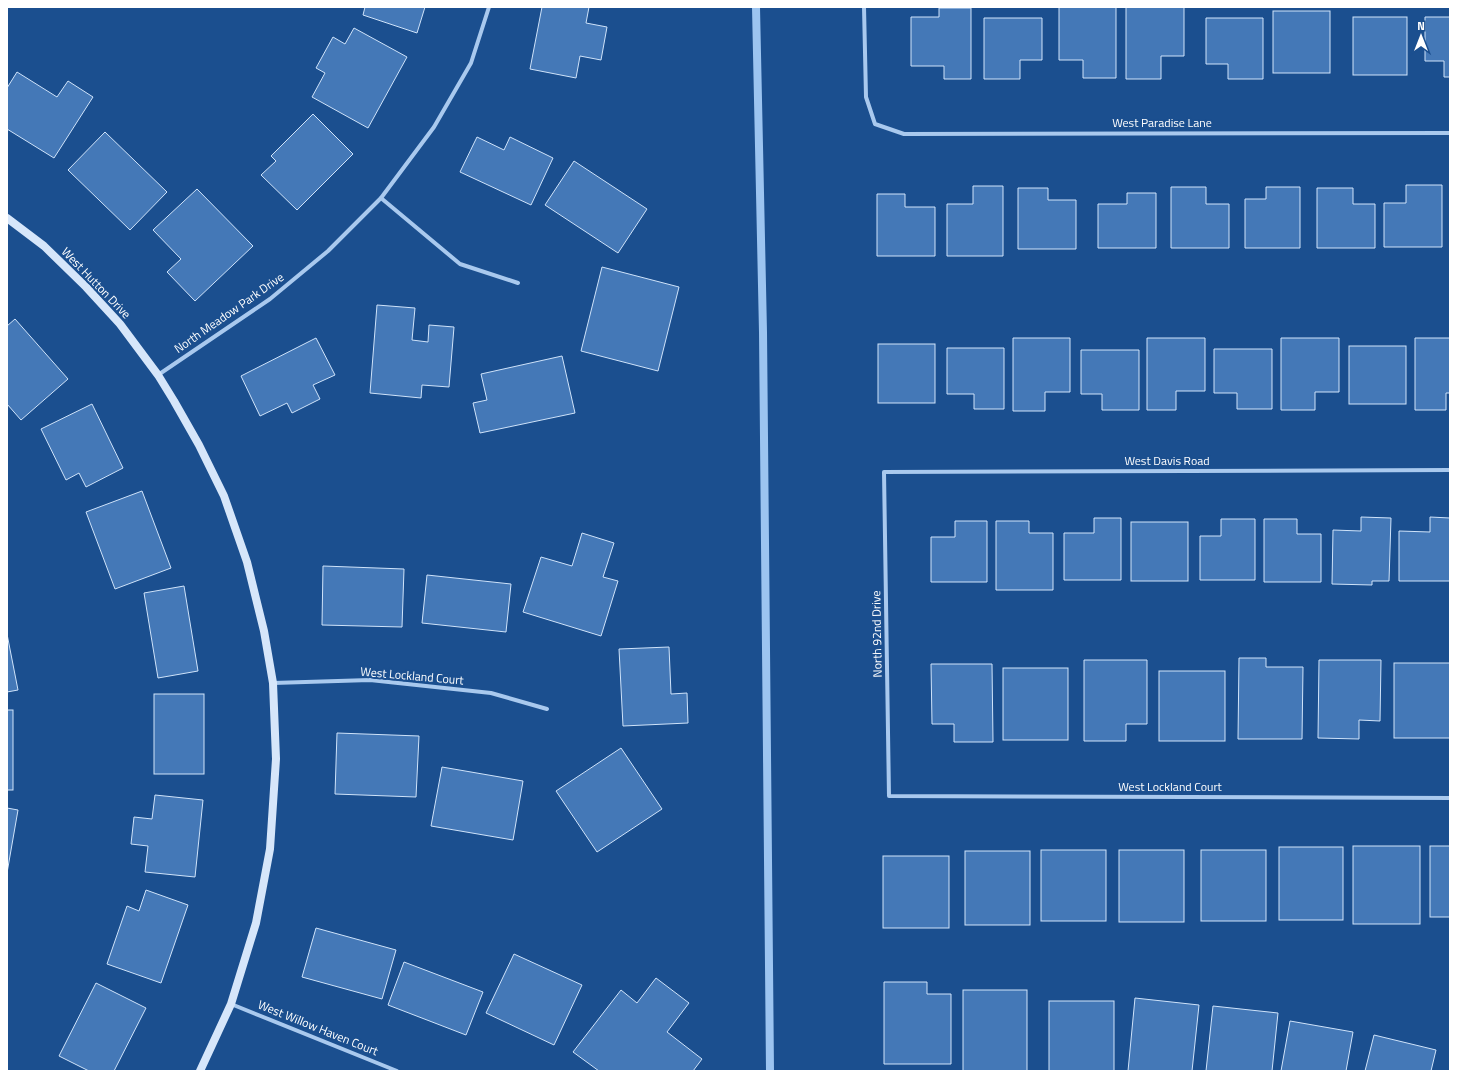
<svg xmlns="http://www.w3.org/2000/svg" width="1457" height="1078" font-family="'Titillium Web',sans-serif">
<rect width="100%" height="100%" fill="#1b4f8f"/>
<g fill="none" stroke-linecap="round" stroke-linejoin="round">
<path stroke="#9cc4f0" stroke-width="8" d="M 756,7 L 763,332 L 770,1071"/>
</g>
<g fill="#4478b7" stroke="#cfe3fa">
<path d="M 365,7 L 425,7 L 417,33 L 363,15 Z"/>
<path d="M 542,7 L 589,7 L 586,23 L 607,27 L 601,60 L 580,56 L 576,78 L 530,69 Z"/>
<path d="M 1059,7 L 1116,7 L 1116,78 L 1083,78 L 1083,60 L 1059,60 Z"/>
<path d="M 1126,7 L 1184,7 L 1184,56 L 1161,56 L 1161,79 L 1126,79 Z"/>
<path d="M 939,8 L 971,8 L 971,79 L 944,79 L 944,66 L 911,66 L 911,17 L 939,17 Z"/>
<rect x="1273" y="11" width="57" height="62"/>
<rect x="1353" y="17" width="54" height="58"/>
<path d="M 1425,17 L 1450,17 L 1450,77 L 1444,77 L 1444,61 L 1425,61 Z"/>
<path d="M 984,18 L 1042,18 L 1042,60 L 1020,60 L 1020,79 L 984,79 Z"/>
<path d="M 1206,18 L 1263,18 L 1263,79 L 1228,79 L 1228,64 L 1206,64 Z"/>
<path d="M 354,28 L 407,57 L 368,128 L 312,97 L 325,73 L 316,68 L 333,37 L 345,44 Z"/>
<path d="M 17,72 L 57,97 L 68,81 L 93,97 L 54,158 L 7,129 L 7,88 Z"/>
<path d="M 313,114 L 353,154 L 297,210 L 261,175 L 276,161 L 271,156 Z"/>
<path d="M 105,132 L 167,192 L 130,230 L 68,170 Z"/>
<path d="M 477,137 L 504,150 L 510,137 L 553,158 L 531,205 L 460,172 Z"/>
<path d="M 574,161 L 647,209 L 618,253 L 545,205 Z"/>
<path d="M 1406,185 L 1442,185 L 1442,247 L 1384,247 L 1384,203 L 1406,203 Z"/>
<path d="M 973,186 L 1003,186 L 1003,256 L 947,256 L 947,204 L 973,204 Z"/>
<path d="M 1171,187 L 1206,187 L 1206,204 L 1229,204 L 1229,248 L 1171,248 Z"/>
<path d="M 1266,187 L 1300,187 L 1300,248 L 1245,248 L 1245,199 L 1266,199 Z"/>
<path d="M 1018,188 L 1048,188 L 1048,200 L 1076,200 L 1076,249 L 1018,249 Z"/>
<path d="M 1317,188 L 1353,188 L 1353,204 L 1375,204 L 1375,248 L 1317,248 Z"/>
<path d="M 197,189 L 253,246 L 195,301 L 167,272 L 181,259 L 153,230 Z"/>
<path d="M 1127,193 L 1156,193 L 1156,248 L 1098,248 L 1098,204 L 1127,204 Z"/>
<path d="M 877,194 L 905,194 L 905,207 L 935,207 L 935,256 L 877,256 Z"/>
<path d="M 602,267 L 679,287 L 658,371 L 581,351 Z"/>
<path d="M 377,305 L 415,308 L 412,340 L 428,342 L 429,325 L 454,327 L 449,387 L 422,385 L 421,398 L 370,393 Z"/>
<path d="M 15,319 L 68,379 L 21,420 L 7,404 L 7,326 Z"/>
<path d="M 316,338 L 335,375 L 313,385 L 320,399 L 292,413 L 287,403 L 260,416 L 241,376 Z"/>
<path d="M 1013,338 L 1070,338 L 1070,392 L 1045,392 L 1045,411 L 1013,411 Z"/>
<path d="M 1147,338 L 1205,338 L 1205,391 L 1176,391 L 1176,410 L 1147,410 Z"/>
<path d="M 1281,338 L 1339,338 L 1339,392 L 1315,392 L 1315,410 L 1281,410 Z"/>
<path d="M 1415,338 L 1450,338 L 1450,393 L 1446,393 L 1446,410 L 1415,410 Z"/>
<rect x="878" y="344" width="57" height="59"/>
<rect x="1349" y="346" width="57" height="58"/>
<path d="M 947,348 L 1004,348 L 1004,409 L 974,409 L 974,394 L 947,394 Z"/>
<path d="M 1214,349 L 1272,349 L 1272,409 L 1237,409 L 1237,393 L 1214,393 Z"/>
<path d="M 1081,350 L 1139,350 L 1139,410 L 1102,410 L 1102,394 L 1081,394 Z"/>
<path d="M 562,356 L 575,413 L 480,433 L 473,403 L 487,400 L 481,374 Z"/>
<path d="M 92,404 L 123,468 L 86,487 L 79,473 L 66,480 L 41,429 Z"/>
<path d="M 142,491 L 171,568 L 115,589 L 86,512 Z"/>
<path d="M 1361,517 L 1391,518 L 1389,581 L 1372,581 L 1372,585 L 1332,584 L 1333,530 L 1361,531 Z"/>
<path d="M 1430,517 L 1450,518 L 1450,581 L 1399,581 L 1399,531 L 1430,532 Z"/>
<path d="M 1094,518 L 1121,518 L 1121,580 L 1064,580 L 1064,533 L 1094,533 Z"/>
<path d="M 1221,519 L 1255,519 L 1255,580 L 1200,580 L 1200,536 L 1221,536 Z"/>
<path d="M 1264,519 L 1297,519 L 1297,534 L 1321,534 L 1321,582 L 1264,582 Z"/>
<path d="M 955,521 L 987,521 L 987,582 L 931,582 L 931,537 L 955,537 Z"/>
<path d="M 996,521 L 1029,521 L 1029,533 L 1053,533 L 1053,590 L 996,590 Z"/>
<rect x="1131" y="522" width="57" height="59"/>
<path d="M 582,533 L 614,543 L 603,577 L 618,581 L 601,636 L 523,612 L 541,557 L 572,566 Z"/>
<path d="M 323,566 L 404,569 L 402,627 L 322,625 Z"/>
<path d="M 427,575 L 511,584 L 506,632 L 422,623 Z"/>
<path d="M 184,586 L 198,671 L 158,678 L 144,593 Z"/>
<path d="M 7,634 L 18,690 L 7,692 Z"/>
<path d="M 669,647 L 671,694 L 687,693 L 688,723 L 623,726 L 619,649 Z"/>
<path d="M 1239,658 L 1266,658 L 1266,667 L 1303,667 L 1302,739 L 1238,739 Z"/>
<path d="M 1084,660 L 1147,660 L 1147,724 L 1126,724 L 1126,741 L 1084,741 Z"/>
<path d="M 1319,660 L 1381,660 L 1380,721 L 1359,720 L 1359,739 L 1318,738 Z"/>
<rect x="1394" y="663" width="56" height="75"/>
<path d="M 931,664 L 992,664 L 993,742 L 954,742 L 954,724 L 932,724 Z"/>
<rect x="1003" y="668" width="65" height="72"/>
<rect x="1159" y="671" width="66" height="70"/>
<rect x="154" y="694" width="50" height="80"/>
<rect x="7" y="710" width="6" height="80"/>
<path d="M 337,733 L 419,736 L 416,797 L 335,794 Z"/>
<path d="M 621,748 L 662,809 L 597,852 L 556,791 Z"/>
<path d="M 442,767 L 523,781 L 513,840 L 431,826 Z"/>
<path d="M 155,795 L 203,800 L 195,877 L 145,872 L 148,846 L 131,844 L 134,817 L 152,819 Z"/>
<path d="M 7,808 L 18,810 L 7,873 Z"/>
<rect x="1353" y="846" width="67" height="78"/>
<rect x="1430" y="846" width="20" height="71"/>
<rect x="1279" y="847" width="64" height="73"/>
<rect x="1041" y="850" width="65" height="71"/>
<rect x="1119" y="850" width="65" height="72"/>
<rect x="1201" y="850" width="65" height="71"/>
<rect x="965" y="851" width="65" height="74"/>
<rect x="883" y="856" width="66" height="72"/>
<path d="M 146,890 L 188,905 L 161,983 L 107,964 L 127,906 L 139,911 Z"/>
<path d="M 316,928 L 396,950 L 382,999 L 302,977 Z"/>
<path d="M 514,954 L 582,985 L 554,1045 L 486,1013 Z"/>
<path d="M 404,962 L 483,992 L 466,1035 L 388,1005 Z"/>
<path d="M 656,978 L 689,1003 L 667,1032 L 702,1059 L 693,1071 L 599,1071 L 573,1052 L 621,990 L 637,1003 Z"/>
<path d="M 884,982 L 927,982 L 927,994 L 951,994 L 951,1064 L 884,1064 Z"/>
<path d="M 96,983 L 146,1008 L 114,1071 L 89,1071 L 59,1056 Z"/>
<rect x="963" y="990" width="64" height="81"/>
<path d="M 1135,998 L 1199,1005 L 1192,1071 L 1128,1071 Z"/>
<rect x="1049" y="1001" width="65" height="70"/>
<path d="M 1213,1006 L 1278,1013 L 1272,1071 L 1206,1071 Z"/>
<path d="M 1290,1021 L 1353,1032 L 1346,1071 L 1281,1071 Z"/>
<path d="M 1374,1035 L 1436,1050 L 1431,1071 L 1365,1071 Z"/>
</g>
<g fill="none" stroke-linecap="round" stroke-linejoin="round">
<g stroke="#a9c9ee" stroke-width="4">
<path d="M 864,7 L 866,97 L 875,124 L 904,134 L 1450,133"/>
<path d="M 381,198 L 460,264 L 518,283"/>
<path d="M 158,375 L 270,299 L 328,251 L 381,198 L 434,127 L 471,63 L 489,7"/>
<path d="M 1450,470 L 884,472 L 889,796 L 1450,798"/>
<path d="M 273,683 L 370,680 L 491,693 L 547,709"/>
<path d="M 231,1004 L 397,1071"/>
</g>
<path stroke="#d6e6fa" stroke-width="8" d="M 7,218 L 44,246 L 86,287 L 120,324 L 158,375 L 174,401 L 199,445 L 224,496 L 247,562 L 264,631 L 273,683 L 276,759 L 270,849 L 256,923 L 231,1004 L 200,1071"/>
</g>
<g text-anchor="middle" stroke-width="4" stroke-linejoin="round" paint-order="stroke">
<g font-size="12" fill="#fff" stroke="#1b4f8f">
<text x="1162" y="127">West Paradise Lane</text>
<text transform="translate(96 283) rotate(46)" y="4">West Hutton Drive</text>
<text transform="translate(229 313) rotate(-35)" y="4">North Meadow Park Drive</text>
<text x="1167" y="465">West Davis Road</text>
<text transform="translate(877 634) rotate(-91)" y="4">North 92nd Drive</text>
<text transform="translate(412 676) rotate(5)" y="4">West Lockland Court</text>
<text x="1170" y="791">West Lockland Court</text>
<text transform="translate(318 1028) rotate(22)" y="4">West Willow Haven Court</text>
</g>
</g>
<rect width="1457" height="1078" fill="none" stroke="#ffffff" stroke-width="16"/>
<g transform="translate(1421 36)" stroke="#1b4f8f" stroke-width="3" paint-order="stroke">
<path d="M0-3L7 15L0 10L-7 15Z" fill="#ffffff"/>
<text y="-6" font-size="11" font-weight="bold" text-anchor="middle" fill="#ffffff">N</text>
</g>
</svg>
